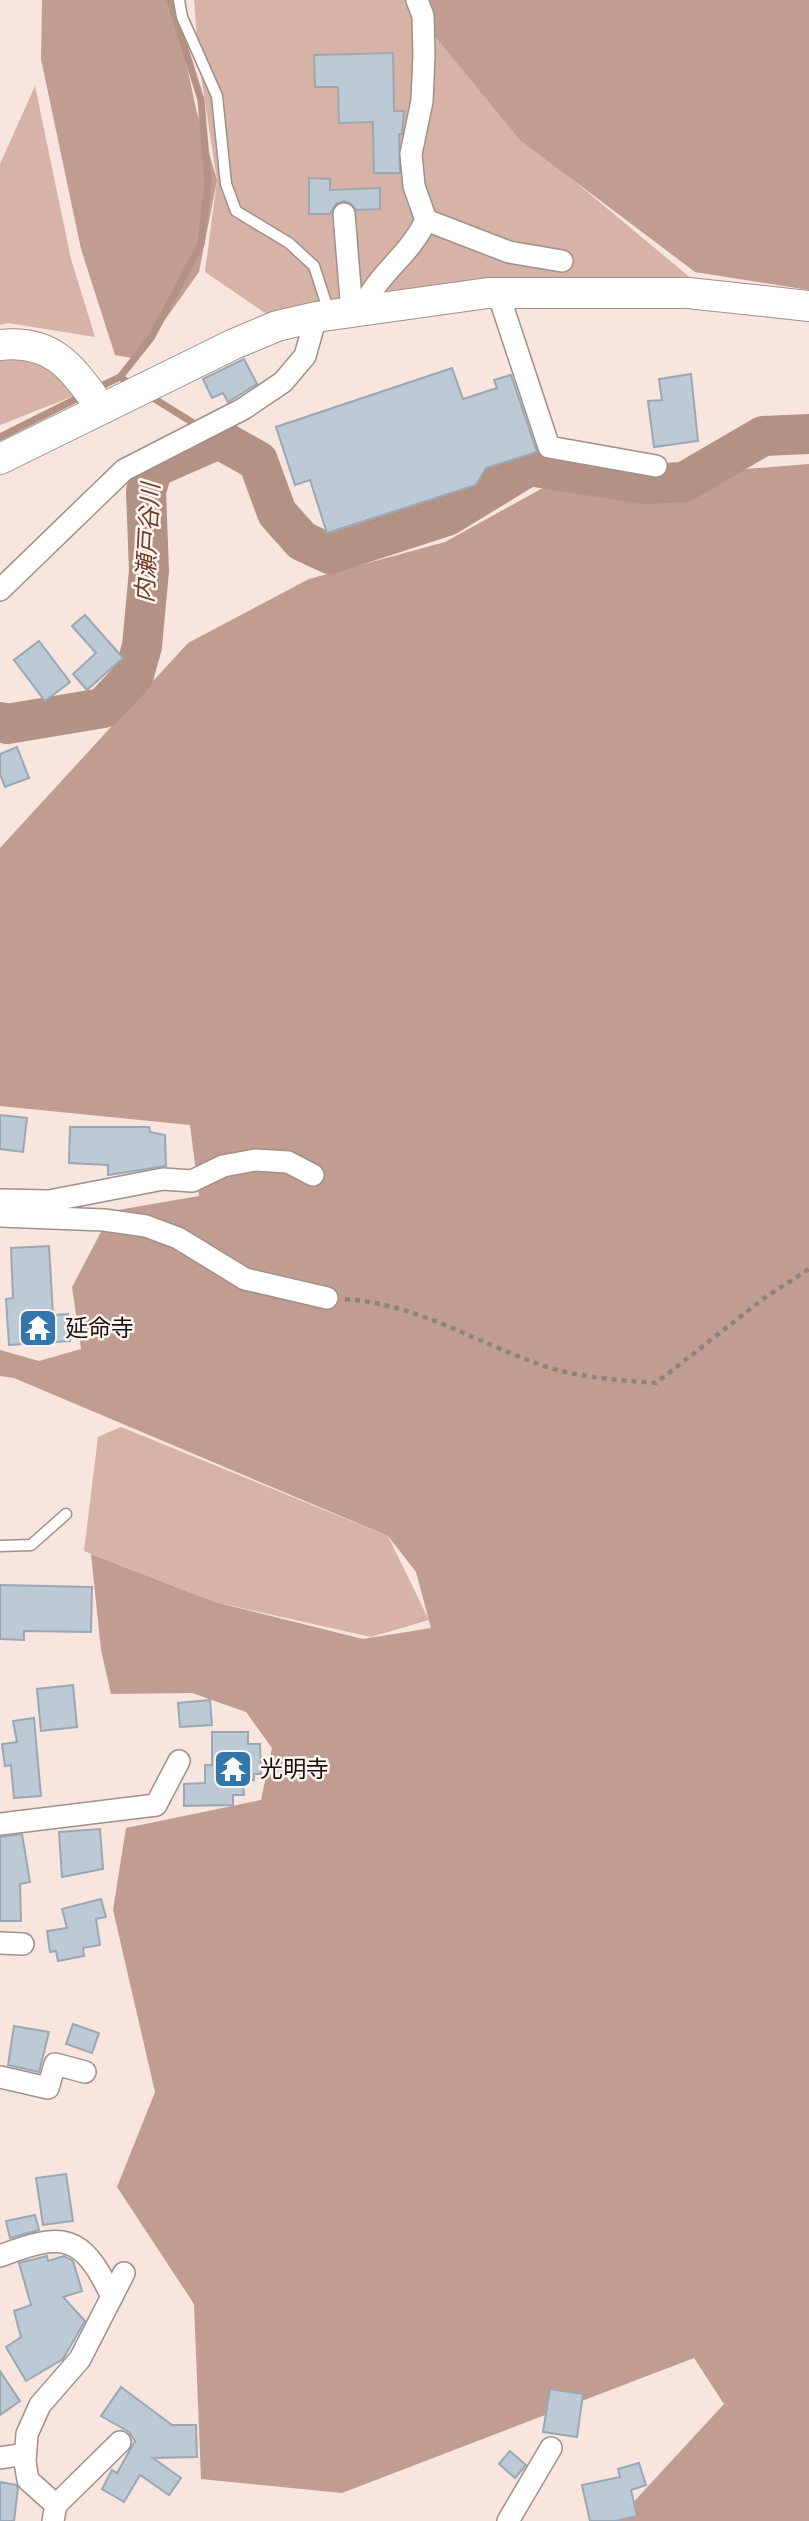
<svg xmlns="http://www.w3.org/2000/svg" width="809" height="2521" font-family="'Noto Serif','Noto Sans JP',serif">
<rect width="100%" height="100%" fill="#f7e5de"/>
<g fill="#d6b3a6">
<path d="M 194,0 L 417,0 L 567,175 L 692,279 L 271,317 L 205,272 L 217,180 L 199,63 Z"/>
<path d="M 35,86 L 71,259 L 95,337 L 8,323 L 0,325 L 0,164 Z"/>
<path d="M 0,349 L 37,355 L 81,393 L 0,425 Z"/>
<path d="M 121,1427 L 388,1536 L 429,1620 L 371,1637 L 215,1602 L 84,1551 L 98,1437 Z"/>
</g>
<g fill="#c09d90">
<path d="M 42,0 L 173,0 L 196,109 L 217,180 L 199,272 L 137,359 L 115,355 L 81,249 L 41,59 Z"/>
<path d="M 419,0 L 809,0 L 809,290 L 695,272 L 520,140 L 434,35 Z"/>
<path d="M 809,464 L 809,2521 L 616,2521 L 724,2404 L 694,2358 L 342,2493 L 201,2479 L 194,2304 L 117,2187 L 155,2092 L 113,1910 L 126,1828 L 261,1800 L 272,1748 L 246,1712 L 192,1693 L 111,1694 L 101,1650 L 91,1554 L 215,1602 L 363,1639 L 431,1628 L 416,1572 L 388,1536 L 14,1378 L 0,1376 L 0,1350 L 39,1361 L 81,1349 L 72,1287 L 112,1211 L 199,1196 L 190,1125 L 0,1106 L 0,848 L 188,643 L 309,579 L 445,542 L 550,484 Z"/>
</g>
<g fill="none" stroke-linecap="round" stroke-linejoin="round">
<g stroke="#b39183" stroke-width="7">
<path d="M 134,386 L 120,377 L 151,338 L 201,244 L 208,182 L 201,100 L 170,0"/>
<path d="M 95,389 L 120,377"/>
<path d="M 150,396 L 219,439"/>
<path d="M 0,437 L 82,396"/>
</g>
<path stroke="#b39183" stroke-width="40" d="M 0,722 L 7,724 L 103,708 L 134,675 L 142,646 L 149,571 L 146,491 L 153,468 L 219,439 L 258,461 L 277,513 L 302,541 L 330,554 L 447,516 L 529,466 L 644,484 L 684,482 L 763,436 L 809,434"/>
</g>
<g fill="#bccad6" stroke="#9ba8b4" stroke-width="2">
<path d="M 393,53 L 394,111 L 404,111 L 402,134 L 399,134 L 400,173 L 374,173 L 373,122 L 339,123 L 338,87 L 315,87 L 314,55 Z"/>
<path d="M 309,178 L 330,179 L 330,190 L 380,188 L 380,209 L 356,210 L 350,203 L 344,201 L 336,204 L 330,214 L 309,214 Z"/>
<path d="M 244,359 L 257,384 L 228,402 L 223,393 L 212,398 L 203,379 Z"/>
<path d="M 452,368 L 463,399 L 497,388 L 494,380 L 511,375 L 537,452 L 486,468 L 476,485 L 327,533 L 310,480 L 295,485 L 276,427 Z"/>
<path d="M 691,374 L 698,441 L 654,447 L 648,401 L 662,400 L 659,379 Z"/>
<path d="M 85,615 L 123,658 L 87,690 L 73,674 L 96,653 L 72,626 Z"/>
<path d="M 39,641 L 70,682 L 45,701 L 14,660 Z"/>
<path d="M 17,747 L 29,778 L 5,787 L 0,774 L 0,754 Z"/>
<path d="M 0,1115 L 27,1118 L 23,1152 L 0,1149 Z"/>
<path d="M 70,1127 L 149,1127 L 150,1132 L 165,1135 L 166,1166 L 108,1175 L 108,1165 L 69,1163 Z"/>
<path d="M 49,1246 L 53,1315 L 68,1314 L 70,1341 L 9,1345 L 6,1299 L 13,1298 L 11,1248 Z"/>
<path d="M 0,1585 L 92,1587 L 91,1632 L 24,1631 L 24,1640 L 0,1639 Z"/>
<path d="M 73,1685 L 77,1727 L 41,1731 L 37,1689 Z"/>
<path d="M 210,1700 L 212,1725 L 180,1727 L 178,1703 Z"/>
<path d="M 34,1718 L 41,1796 L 14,1798 L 11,1765 L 5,1766 L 2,1744 L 17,1742 L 13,1721 Z"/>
<path d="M 212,1732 L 248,1732 L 248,1744 L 260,1744 L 261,1774 L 254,1774 L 254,1780 L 243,1781 L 244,1795 L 233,1795 L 233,1805 L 184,1806 L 184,1784 L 205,1783 L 205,1765 L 212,1765 Z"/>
<path d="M 100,1829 L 103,1869 L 62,1877 L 59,1832 Z"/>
<path d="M 22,1834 L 30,1882 L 20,1884 L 21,1921 L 0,1921 L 0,1837 Z"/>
<path d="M 101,1899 L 106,1917 L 96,1919 L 100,1945 L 83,1948 L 84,1956 L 58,1961 L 56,1951 L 50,1952 L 47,1931 L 67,1928 L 62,1909 Z"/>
<path d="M 73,2024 L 99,2033 L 92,2053 L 66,2044 Z"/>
<path d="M 14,2026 L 49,2032 L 39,2072 L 8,2065 Z"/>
<path d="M 66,2174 L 73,2221 L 43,2225 L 36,2178 Z"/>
<path d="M 35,2215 L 39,2230 L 10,2238 L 6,2221 Z"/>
<path d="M 47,2256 L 48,2261 L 64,2256 L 73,2261 L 82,2291 L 63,2297 L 85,2321 L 63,2359 L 26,2381 L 6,2347 L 21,2337 L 14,2311 L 31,2305 L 19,2263 Z"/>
<path d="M 0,2371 L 20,2401 L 0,2415 Z"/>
<path d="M 121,2387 L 172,2425 L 196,2425 L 197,2457 L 153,2458 L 181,2478 L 169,2495 L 140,2475 L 124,2502 L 102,2489 L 112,2470 L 117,2473 L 135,2441 L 129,2432 L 101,2416 Z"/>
<path d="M 550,2389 L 583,2394 L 577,2437 L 543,2432 Z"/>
<path d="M 510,2451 L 526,2465 L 515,2478 L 499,2464 Z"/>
<path d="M 639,2463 L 646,2485 L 631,2490 L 637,2516 L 616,2521 L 590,2521 L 582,2485 L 620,2477 L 618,2469 Z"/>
<path d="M 0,2482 L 16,2485 L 18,2488 L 14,2521 L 0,2521 Z"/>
</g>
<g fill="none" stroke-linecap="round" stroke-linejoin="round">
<g stroke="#a1908a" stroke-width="13">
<g id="lane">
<path d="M 179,0 L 182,17 L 217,96 L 226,184 L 236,211 L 289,243 L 314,266 L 329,312"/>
<path d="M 0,1546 L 31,1545 L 66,1514"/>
</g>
</g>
<g stroke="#a1908a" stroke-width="24">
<g id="street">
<path d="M 344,214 L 352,312"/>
<path d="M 426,220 L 509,252 L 562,261"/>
<path d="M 498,293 L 549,447 L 656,466"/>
<path d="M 362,310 C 377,273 410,256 426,220 L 414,186 L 411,154 L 422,101 L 424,55 L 423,16 L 417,0"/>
<path d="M 0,590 L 124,470 L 243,409 L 283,382 L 305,356 L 316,317"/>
<path d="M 0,1200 L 49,1201 L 163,1179 L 192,1181 L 223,1166 L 255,1160 L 288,1162 L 313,1175"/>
<path d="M 0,1216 L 104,1220 L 146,1226 L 178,1238 L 245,1279 L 327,1298"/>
<path d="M 0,1824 L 156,1805 L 179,1761"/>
<path d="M 0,1943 L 23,1944"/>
<path d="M 0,2077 L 48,2088 L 55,2064 L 85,2072"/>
<path d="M 0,2256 C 63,2232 82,2233 112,2297"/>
<path d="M 0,2458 L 25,2454"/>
<path d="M 56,2505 L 120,2442"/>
<path d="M 53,2521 L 56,2505 L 28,2480 L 25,2462 L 27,2434 L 40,2405 L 80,2359 L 124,2273"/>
<path d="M 508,2521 L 551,2448"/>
</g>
</g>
<g stroke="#a1908a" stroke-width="32">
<g id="secondary">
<path d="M 0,345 C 55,339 73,370 102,409"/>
<path d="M 0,459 L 234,344 L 277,326 L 316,317 L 488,293 L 688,293 L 809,306"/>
</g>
</g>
<path stroke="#8f837e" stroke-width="4.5" stroke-dasharray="5 5" stroke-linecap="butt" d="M 345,1299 C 418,1304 477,1343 544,1366 C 580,1378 619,1380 656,1383 L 763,1299 L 809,1269"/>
<use href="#lane" stroke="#fff" stroke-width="10"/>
<use href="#street" stroke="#fff" stroke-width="21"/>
<use href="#secondary" stroke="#fff" stroke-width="30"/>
</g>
<defs>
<g id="temple-square" transform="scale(2.0125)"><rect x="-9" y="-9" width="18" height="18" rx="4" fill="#3177ac" stroke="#fff4ef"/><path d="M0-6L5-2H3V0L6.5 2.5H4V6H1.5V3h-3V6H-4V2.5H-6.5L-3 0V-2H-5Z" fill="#fff"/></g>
</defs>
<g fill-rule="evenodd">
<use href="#temple-square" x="38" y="1328"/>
<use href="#temple-square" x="233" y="1769"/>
</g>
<g text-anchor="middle" stroke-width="5" stroke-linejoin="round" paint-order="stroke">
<g font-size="23" fill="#150f0d" stroke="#fff4ef" text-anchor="start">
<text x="65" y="1336">延命寺</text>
<text x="260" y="1777">光明寺</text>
</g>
<g font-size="24" font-style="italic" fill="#6e3d29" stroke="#fff4ef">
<text transform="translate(148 543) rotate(-87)" y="8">内瀬戸谷川</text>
</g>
</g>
</svg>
